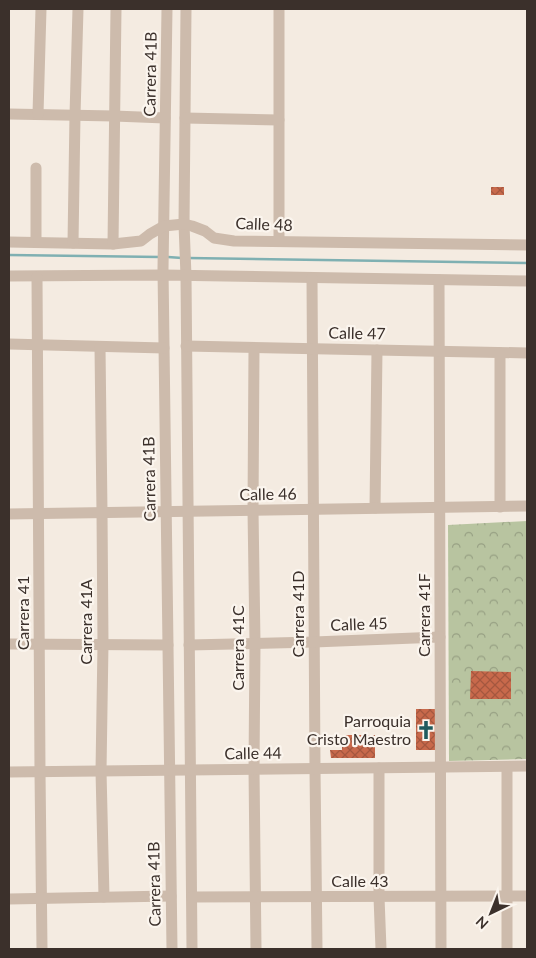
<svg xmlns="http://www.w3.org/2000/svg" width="536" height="958" font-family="Lato,sans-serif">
<defs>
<pattern id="park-crowns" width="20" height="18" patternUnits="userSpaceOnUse" patternTransform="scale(1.25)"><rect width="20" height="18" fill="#b8c4a0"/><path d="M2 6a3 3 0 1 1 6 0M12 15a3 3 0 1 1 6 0" fill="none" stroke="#97a083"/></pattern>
<pattern id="building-cross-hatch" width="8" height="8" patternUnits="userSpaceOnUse" patternTransform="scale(1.25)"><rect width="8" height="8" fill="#c8694b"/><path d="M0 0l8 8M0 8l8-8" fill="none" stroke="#a4573f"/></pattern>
</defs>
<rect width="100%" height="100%" fill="#f4ebe1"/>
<path fill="url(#park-crowns)" d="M 527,521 L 527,759 L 449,761 L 448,525 Z"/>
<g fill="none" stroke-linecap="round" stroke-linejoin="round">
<g stroke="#7fb0b2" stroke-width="2.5">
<path d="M 9,255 L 160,257"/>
<path d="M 168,257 L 182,258"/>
<path d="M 188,258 L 527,263"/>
</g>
</g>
<g fill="url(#building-cross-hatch)">
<rect x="491" y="187" width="13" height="8"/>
<path d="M 471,671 L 511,672 L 511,699 L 470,699 Z"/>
<rect x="416" y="709" width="19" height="41"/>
<path d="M 342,735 L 375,735 L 375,758 L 331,758 L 330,750 L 342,750 Z"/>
</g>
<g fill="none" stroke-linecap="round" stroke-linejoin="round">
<g stroke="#cdbbac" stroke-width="11">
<path d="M 167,9 L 163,269 L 172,949"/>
<path d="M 186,9 L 184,224 L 186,276 L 192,949"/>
<path d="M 9,114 L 114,116 L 165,118"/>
<path d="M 38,114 L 41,9"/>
<path d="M 185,118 L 279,120"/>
<path d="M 279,241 L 279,9"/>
<path d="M 9,242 L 113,244 L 141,241 L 150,234 L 164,226 L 184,224 L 192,226 L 205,231 L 214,238 L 234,241 L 527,245"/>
<path d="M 36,242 L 36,168"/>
<path d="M 73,243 L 75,115 L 78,9"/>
<path d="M 113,244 L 116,9"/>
<path d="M 9,276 L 163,275 L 527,281"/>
<path d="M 37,277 L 40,772 L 42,949"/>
<path d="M 312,278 L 315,769 L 317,949"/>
<path d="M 439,280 L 441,949"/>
<path d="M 9,344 L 164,348"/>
<path d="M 186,346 L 527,353"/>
<path d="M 100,347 L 102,512 L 103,644 L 101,771 L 104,897"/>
<path d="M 254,348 L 253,510 L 255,643 L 254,769 L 256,949"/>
<path d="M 500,353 L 500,507"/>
<path d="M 375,508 L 377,350"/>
<path d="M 9,514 L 527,506"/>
<path d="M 9,644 L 168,645"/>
<path d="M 189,645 L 314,642 L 440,637"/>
<path d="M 379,768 L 379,897 L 381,949"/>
<path d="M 9,772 L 527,766"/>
<path d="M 192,897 L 527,896"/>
<path d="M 9,899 L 171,896"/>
<path d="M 507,949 L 507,767"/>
</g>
</g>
<defs>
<g id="church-bare" transform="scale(1.5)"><path d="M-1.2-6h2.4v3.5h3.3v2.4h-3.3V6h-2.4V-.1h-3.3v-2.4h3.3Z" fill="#1f5a5e" stroke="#fbf5ee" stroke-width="2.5" paint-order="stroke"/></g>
</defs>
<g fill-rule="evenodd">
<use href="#church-bare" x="426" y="730"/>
</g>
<g text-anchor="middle" stroke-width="4.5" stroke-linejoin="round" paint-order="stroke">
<g font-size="16" fill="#3b302b" stroke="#fbf5ee">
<text transform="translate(150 74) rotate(-89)" y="6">Carrera 41B</text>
<text transform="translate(264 224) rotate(2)" y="6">Calle 48</text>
<text transform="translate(357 333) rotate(1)" y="6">Calle 47</text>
<text transform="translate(149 479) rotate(-91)" y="6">Carrera 41B</text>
<text transform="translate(268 494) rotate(-1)" y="6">Calle 46</text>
<text transform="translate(23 613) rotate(-90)" y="6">Carrera 41</text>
<text transform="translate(298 614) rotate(-90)" y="6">Carrera 41D</text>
<text transform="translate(424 615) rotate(-90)" y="6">Carrera 41F</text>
<text transform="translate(86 622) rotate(-90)" y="6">Carrera 41A</text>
<text transform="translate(359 624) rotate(-2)" y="6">Calle 45</text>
<text transform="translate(238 648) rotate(-90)" y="6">Carrera 41C</text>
<text transform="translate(253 753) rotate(-1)" y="6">Calle 44</text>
<text x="360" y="887">Calle 43</text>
<text transform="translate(154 884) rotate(-91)" y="6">Carrera 41B</text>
</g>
<g font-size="16" fill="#3b302b" stroke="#fbf5ee" text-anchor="end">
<text x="411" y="727">Parroquia<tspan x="411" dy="18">Cristo Maestro</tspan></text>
</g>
</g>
<rect width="536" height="958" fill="none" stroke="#3b302b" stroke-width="20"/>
<g transform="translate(491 913) rotate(223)" stroke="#fbf5ee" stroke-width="4" paint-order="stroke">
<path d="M0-4L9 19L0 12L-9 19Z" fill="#3b302b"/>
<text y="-8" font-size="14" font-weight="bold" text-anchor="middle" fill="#3b302b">N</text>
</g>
</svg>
